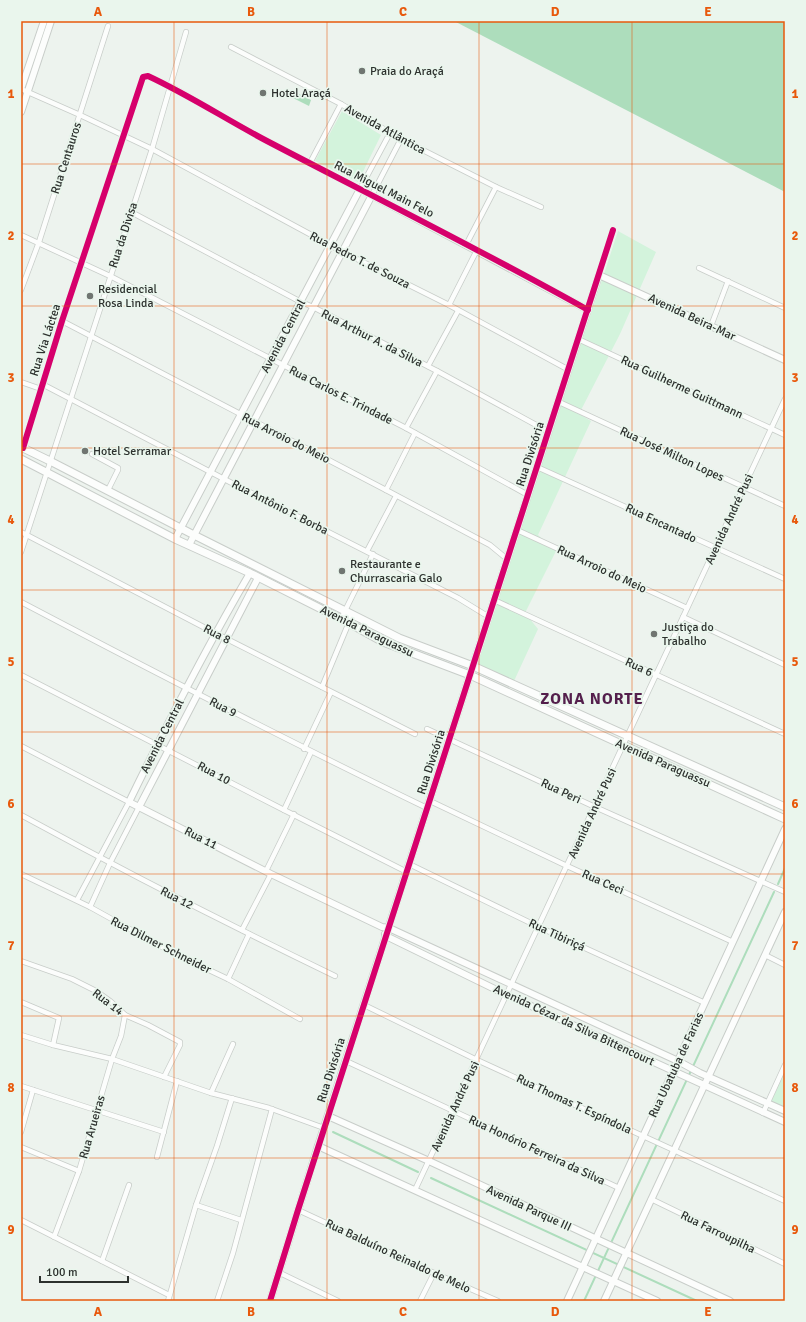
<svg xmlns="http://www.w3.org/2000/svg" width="806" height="1322" font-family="Signika,sans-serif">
<rect width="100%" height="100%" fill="#edf3ee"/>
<g fill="#d3f3dc">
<path d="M 342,111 L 381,135 L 358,182 L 315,161 Z"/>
<path d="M 618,231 L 656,252 L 620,334 L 579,414 L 591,421 L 538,535 L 556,551 L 525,613 L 538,629 L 514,681 L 476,666 Z"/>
<path d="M 785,1072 L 785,1109 L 771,1102 Z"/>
</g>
<g fill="#adddbc">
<path d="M 454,21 L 785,21 L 785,192 Z"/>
<path d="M 293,91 L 311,100 L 309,106 L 291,97 Z"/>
</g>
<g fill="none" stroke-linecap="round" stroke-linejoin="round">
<g stroke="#adddbc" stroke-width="2">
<path d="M 778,884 L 785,868"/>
<path d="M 333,1132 L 418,1172"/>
<path d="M 431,1178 L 697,1301"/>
<path d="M 584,1301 L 774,892"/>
</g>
<g stroke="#c8cdc9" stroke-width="6">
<g id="minor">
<path d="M 231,47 L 341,104 L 401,139 L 496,187 L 541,207"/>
<path d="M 21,89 L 80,115 L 152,149 L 343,252 L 449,305 L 569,370"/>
<path d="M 310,163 L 341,104"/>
<path d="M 372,195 L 401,139"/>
<path d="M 131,212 L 301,302 L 313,307 L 437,371 L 549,432"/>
<path d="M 21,235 L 110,276 L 283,365 L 406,428 L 528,495"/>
<path d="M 466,245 L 496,187"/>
<path d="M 699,268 L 785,308"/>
<path d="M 599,275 L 613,230"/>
<path d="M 21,290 L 39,242 L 108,26"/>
<path d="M 449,305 L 477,250"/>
<path d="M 62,321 L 386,490 L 490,545 L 507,559"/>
<path d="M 711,326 L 728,281"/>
<path d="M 578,339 L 785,435"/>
<path d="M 428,366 L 458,311"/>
<path d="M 21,382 L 41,389"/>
<path d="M 42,384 L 224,479 L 458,598 L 489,617"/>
<path d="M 559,402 L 785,506"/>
<path d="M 406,428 L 437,371"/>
<path d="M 23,448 L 62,321 L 143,77 L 148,76 L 171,86 L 252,133 L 360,189 L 390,133"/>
<path d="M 92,454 L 118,468 L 118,470 L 108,490"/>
<path d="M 537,467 L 785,579"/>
<path d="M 386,490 L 415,433"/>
<path d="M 517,530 L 687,608"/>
<path d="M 21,532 L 215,633 L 415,734"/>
<path d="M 367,551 L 396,496"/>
<path d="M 21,552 L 152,149 L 186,32"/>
<path d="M 494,600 L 785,734"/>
<path d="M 21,602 C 156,673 290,742 427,808"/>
<path d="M 683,617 L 785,665"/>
<path d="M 341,619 L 373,554"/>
<path d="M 21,675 L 284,810 L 407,872"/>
<path d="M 322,687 L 352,615"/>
<path d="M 427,729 L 595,807 L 785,892"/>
<path d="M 21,746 L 129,802 L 77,900"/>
<path d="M 304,749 L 331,692"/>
<path d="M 430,801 L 567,866 L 733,942"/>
<path d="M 284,810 L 311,752"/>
<path d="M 21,815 C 124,871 229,925 335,976"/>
<path d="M 409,864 L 539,927 L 705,1003"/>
<path d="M 266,871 L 294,814"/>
<path d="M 21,874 L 90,907 L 173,953 L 228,979 L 300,1019"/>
<path d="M 90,907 L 110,863 L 139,807"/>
<path d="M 242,930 L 271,874"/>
<path d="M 765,955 L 785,965"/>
<path d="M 21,961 L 72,979 L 96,991 L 110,1001 L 125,1015 L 148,1025 L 180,1042 L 180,1045 L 164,1077"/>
<path d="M 228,979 L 249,934"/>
<path d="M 21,1002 L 59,1018 L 53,1045"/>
<path d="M 364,1005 L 477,1060 L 785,1201"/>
<path d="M 21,1035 L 53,1045 L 112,1059 L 211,1093 L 269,1108 L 324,1128"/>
<path d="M 346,1061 L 619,1188"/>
<path d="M 21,1086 L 164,1132"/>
<path d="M 211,1093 L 233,1044"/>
<path d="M 763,1113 L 785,1065"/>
<path d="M 21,1132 L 33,1090"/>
<path d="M 21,1147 L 79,1171"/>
<path d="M 157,1157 L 177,1081"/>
<path d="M 415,1190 L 785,399"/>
<path d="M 651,1199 L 785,1264"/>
<path d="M 196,1205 L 241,1220"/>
<path d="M 298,1210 L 434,1273 L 498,1301"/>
<path d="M 21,1220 L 169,1295"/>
<path d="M 54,1237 L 79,1171 L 112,1059 L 121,1036 L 125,1015"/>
<path d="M 102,1261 L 129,1185"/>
<path d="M 278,1272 L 338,1301"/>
<path d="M 168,1301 L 196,1205 L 217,1146 L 232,1098"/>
<path d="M 217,1301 L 233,1253 L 272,1109"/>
<path d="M 420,1301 L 434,1273"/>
</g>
</g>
<g stroke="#c8cdc9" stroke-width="8">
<g id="tertiary">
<path d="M 21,89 L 44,21"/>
<path d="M 21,112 L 51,21"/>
<path d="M 175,539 L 360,189 L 588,310"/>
<path d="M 189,545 L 372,195"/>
<path d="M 250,573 C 206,648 167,724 129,802 L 271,874 L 382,927 L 389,928 L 678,1061 L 700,1073 L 785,1111"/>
<path d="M 139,807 L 258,578"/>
<path d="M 385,934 L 386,936 L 507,995 L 785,1122"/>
<path d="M 328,1116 L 429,1161 L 730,1301"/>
<path d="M 318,1146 L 657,1301"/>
<path d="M 270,1301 L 318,1146 L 599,275 L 785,360"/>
<path d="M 567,1301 L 785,829"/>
<path d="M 604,1301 L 785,912"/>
</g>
</g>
<g stroke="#c8cdc9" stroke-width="9">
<g id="secondary">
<path d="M 21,447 L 50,461 L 194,535 L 399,638 L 473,666 L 785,807"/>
<path d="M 21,459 L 175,539 L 250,573 L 349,623 L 383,642 L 470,675 L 785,819"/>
</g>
</g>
<use href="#minor" stroke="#fcfdfc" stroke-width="4.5"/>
<use href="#tertiary" stroke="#fcfdfc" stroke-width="6"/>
<use href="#secondary" stroke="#fcfdfc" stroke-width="7"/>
<g stroke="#eaf6ed" stroke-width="8">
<g id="cycleway">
<path d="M 23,448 L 62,321 L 143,77 L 148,76 C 189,95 227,120 267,141 C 374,197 483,251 588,310"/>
<path d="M 270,1301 L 298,1210 L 613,230"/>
</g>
</g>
<use href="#cycleway" stroke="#d6006c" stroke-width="6"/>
</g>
<path fill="none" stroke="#e8590c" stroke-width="1" stroke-opacity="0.55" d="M 174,21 L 174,1301M 327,21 L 327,1301M 479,21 L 479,1301M 632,21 L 632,1301M 21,164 L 785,164M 21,306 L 785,306M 21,448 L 785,448M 21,590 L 785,590M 21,732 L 785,732M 21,874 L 785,874M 21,1016 L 785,1016M 21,1158 L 785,1158"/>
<g fill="#707571" stroke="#eaf6ed" stroke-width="1.5">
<circle cx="362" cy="71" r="4"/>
<circle cx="263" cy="93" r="4"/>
<circle cx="90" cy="296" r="4"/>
<circle cx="85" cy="451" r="4"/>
<circle cx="342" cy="571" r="4"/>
<circle cx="654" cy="634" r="4"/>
</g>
<g text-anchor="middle" stroke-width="3.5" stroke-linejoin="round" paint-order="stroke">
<g font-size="12" fill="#2d312e" stroke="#eaf6ed" text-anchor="start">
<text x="370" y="75">Praia do Araçá</text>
<text x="271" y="97">Hotel Araçá</text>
<text x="98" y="293">Residencial<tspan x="98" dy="14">Rosa Linda</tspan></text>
<text x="93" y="455">Hotel Serramar</text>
<text x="350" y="568">Restaurante e<tspan x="350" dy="14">Churrascaria Galo</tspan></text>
<text x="662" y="631">Justiça do<tspan x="662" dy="14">Trabalho</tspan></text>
</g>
<g font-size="12" fill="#2d312e" stroke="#eaf6ed">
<text transform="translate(385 129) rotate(29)" y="4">Avenida Atlântica</text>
<text transform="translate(66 158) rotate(-72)" y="4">Rua Centauros</text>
<text transform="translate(384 189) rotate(27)" y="4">Rua Miguel Main Felo</text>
<text transform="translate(123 235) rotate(-72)" y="4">Rua da Divisa</text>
<text transform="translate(360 260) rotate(27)" y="4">Rua Pedro T. de Souza</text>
<text transform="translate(692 317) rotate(25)" y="4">Avenida Beira-Mar</text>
<text transform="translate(283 336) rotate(-62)" y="4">Avenida Central</text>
<text transform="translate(372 338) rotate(27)" y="4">Rua Arthur A. da Silva</text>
<text transform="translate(45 340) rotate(-72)" y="4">Rua Via Láctea</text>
<text transform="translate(682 387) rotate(25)" y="4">Rua Guilherme Guittmann</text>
<text transform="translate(341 395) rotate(27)" y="4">Rua Carlos E. Trindade</text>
<text transform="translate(286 438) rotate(27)" y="4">Rua Arroio do Meio</text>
<text transform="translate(530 454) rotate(-72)" y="4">Rua Divisória</text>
<text transform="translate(672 454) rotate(25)" y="4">Rua José Milton Lopes</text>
<text transform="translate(280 507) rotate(27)" y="4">Rua Antônio F. Borba</text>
<text transform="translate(729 519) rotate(-65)" y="4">Avenida André Pusi</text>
<text transform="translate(661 523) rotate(25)" y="4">Rua Encantado</text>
<text transform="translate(602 569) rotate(25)" y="4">Rua Arroio do Meio</text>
<text transform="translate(367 631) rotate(26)" y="4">Avenida Paraguassu</text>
<text transform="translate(217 634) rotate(27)" y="4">Rua 8</text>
<text transform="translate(639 667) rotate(25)" y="4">Rua 6</text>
<text transform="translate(223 707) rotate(27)" y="4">Rua 9</text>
<text transform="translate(162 736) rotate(-63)" y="4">Avenida Central</text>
<text transform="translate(431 762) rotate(-72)" y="4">Rua Divisória</text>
<text transform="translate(663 763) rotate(24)" y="4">Avenida Paraguassu</text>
<text transform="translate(214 773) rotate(28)" y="4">Rua 10</text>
<text transform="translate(561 791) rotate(25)" y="4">Rua Peri</text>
<text transform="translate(592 813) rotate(-65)" y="4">Avenida André Pusi</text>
<text transform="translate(201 838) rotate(27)" y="4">Rua 11</text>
<text transform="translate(603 882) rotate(24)" y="4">Rua Ceci</text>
<text transform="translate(177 898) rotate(27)" y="4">Rua 12</text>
<text transform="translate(557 935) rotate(25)" y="4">Rua Tibiriçá</text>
<text transform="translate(161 945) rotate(27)" y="4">Rua Dilmer Schneider</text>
<text transform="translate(108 1002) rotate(37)" y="4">Rua 14</text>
<text transform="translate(574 1025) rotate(25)" y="4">Avenida Cézar da Silva Bittencourt</text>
<text transform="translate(676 1065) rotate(-65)" y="4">Rua Ubatuba de Farias</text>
<text transform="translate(331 1070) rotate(-72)" y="4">Rua Divisória</text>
<text transform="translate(574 1104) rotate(25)" y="4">Rua Thomas T. Espíndola</text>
<text transform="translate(455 1106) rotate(-65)" y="4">Avenida André Pusi</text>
<text transform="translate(92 1127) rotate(-74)" y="4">Rua Arueiras</text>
<text transform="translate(537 1150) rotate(25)" y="4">Rua Honório Ferreira da Silva</text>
<text transform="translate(529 1208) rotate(25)" y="4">Avenida Parque III</text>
<text transform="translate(718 1232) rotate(26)" y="4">Rua Farroupilha</text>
<text transform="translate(398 1256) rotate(25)" y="4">Rua Balduíno Reinaldo de Melo</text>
</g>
<g font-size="16" font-weight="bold" letter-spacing="1" fill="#541f4c" stroke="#eaf6ed">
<text x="592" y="704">ZONA NORTE</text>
</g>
</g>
<rect width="806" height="1322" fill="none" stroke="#eaf6ed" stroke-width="44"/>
<path d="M40 1276v6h88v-6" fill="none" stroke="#2d312e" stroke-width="2"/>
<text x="46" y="1276" font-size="12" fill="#2d312e" stroke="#eaf6ed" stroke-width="3" paint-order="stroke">100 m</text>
<rect x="22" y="22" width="762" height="1278" fill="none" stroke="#e8590c" stroke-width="1.5"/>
<g font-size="13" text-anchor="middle" font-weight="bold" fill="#e8590c">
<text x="98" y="16">A</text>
<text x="251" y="16">B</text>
<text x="403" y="16">C</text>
<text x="555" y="16">D</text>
<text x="708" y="16">E</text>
<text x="11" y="98">1</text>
<text x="795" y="98">1</text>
<text x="11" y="240">2</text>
<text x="795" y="240">2</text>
<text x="11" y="382">3</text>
<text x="795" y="382">3</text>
<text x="11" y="524">4</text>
<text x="795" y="524">4</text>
<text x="11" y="666">5</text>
<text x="795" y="666">5</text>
<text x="11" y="808">6</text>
<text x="795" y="808">6</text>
<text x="11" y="950">7</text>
<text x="795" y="950">7</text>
<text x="11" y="1092">8</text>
<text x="795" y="1092">8</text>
<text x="11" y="1234">9</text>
<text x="795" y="1234">9</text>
<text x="98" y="1316">A</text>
<text x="251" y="1316">B</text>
<text x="403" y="1316">C</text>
<text x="555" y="1316">D</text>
<text x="708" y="1316">E</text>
</g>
</svg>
